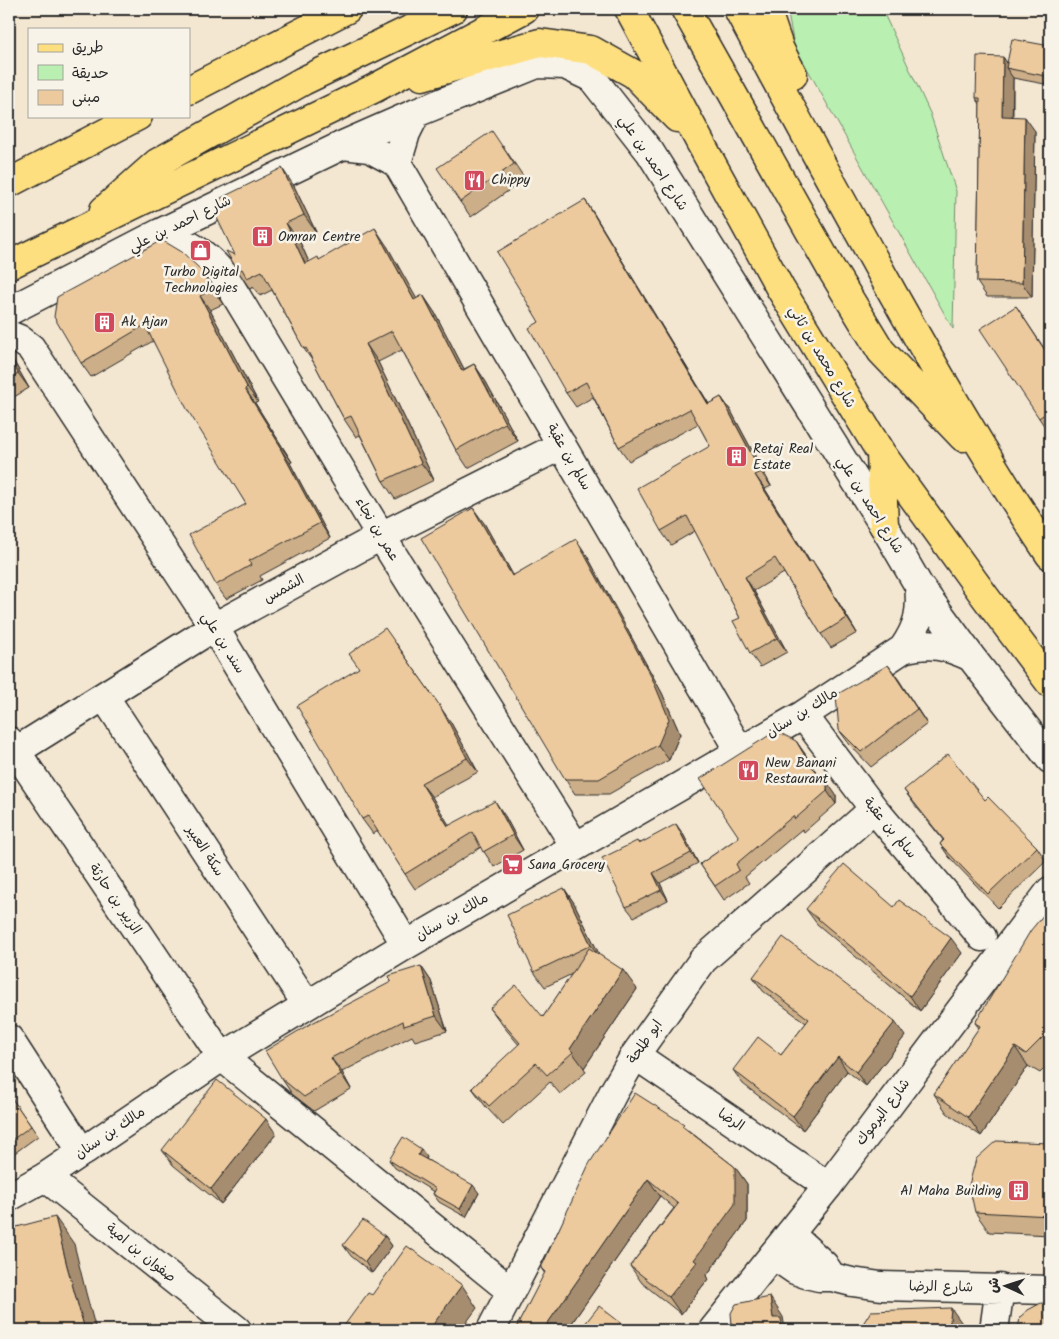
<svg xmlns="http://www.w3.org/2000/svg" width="1059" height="1339" viewBox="0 0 1059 1339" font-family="Kalam,'Playpen Sans Arabic',sans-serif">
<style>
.green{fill:#b9efb0;stroke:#728d6e}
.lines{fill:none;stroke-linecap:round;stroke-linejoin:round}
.street-casing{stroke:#2b2b2b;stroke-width:31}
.secondary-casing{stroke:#2b2b2b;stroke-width:31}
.primary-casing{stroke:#2b2b2b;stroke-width:31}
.street{stroke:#f7f3e8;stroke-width:28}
.secondary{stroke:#f7f3e8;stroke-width:28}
.primary{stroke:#fedf80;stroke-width:28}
.wall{fill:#ccae88;stroke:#2b2b2b}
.shaded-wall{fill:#a68d6f;stroke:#2b2b2b}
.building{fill:#edca9e;stroke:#2b2b2b}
.labels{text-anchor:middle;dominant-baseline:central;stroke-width:5;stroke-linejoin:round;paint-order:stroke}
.street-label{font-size:14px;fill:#2b2b2b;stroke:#f7f3e8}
.poi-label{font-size:14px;fill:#2b2b2b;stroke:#f7f3e8;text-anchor:start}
</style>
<rect width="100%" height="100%" fill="#f4e7d2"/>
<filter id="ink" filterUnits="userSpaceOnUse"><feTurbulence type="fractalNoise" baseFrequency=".02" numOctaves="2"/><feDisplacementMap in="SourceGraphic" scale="10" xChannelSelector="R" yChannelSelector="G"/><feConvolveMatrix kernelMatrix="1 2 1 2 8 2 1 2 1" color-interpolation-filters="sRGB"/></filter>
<g filter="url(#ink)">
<path class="green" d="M787,9H884L885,16L930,113L956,191L953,329L794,45Z"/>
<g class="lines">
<defs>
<path id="street" d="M343,145L369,148L397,163L740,751
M397,163L406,133L416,113
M160,233C186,241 205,253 223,274L381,536L575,846
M9,311L160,233L343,145L416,113L537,64L565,65L592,78L650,152L884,526L919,586L971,657L1050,759
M9,335L19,339L31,348L214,627L406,945
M903,649C918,627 922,612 919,586
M104,696L307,1005
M803,715L874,809L982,937
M9,741L222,1057L511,1291
M16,751L214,627L381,536L562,445
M9,1039L82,1152
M635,1055L828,1186
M45,1177L237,1330
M9,1197L45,1177L222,1057L406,945L803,715L903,649C930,642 946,645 971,657
M790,1234L824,1265L832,1277
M773,1255L795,1270L806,1274L819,1277H832L852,1282L881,1286L1050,1290
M491,1330L613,1093L635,1055L703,960L874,809
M994,1330L1000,1288"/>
<path id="secondary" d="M713,1330L828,1186L1050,891"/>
<path id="primary" d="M629,9L700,142L780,288L881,453L986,598L1050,683
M685,9L830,267L881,351L963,437
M738,9C788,104 840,198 892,292C942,381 993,470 1050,555
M766,9L780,50L793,75
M422,76L540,43L591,50L634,74L677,118
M189,90L347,9
M9,183L138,116
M104,210L157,163L303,81L453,9
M9,265L373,89L524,9
M881,453L884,526"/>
</defs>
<use href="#street" class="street-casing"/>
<use href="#secondary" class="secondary-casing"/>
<use href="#primary" class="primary-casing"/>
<use href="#street" class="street"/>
<use href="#secondary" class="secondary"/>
<use href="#primary" class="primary"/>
</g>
<path class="wall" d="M1050,46V85L1013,78V116L1035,131L1032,297H987L977,282L980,104L976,98L1003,57L1007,63Z
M503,146L525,179L471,217L460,202Z
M294,186L316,232L299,240L309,262L320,260L387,246L416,299L423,295L435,313L464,369L474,364L486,382L518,441L468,468L456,450L402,350L378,362L434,480L395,499L383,481L360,435L356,437L344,419L314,363L304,349L272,290L260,296L253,287L250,289L238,271L235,255Z
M585,200L594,214L709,404L721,397L731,411L771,486L765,489L810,562L822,575L857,633L831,648L821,634L784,573L754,591L787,652L760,667L750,653L740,618L695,531L671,545L661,531L710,446L698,424L629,461L619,447L593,397L576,407L566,393L539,322Z
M210,283L223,304L210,310L258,402L255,403L292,462L290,463L330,538L260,576L262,580L226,599L216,585L246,504L153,341L91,377L81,363Z
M1016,306L1050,357V432L1049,433L1039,418Z
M9,353L29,388L9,400Z
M484,523L513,575L586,554L662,693L680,734L669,760L609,794H575L565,779Z
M888,665L927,724L871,767L850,745L839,730Z
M450,721L478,772L432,797L449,826L505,816L523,850L494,867L481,847L415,889L405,874L378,831L373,834L362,819Z
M796,741L805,754L814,770L836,795V804L804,832L802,829L745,877L749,883L724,900L700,864L739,837Z
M904,790L985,800L1037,847L1046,861L998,908L949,857L940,844L943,840L914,804Z
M683,834L698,863L660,883L668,900L634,917L626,907L637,841L639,843Z
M564,888L574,903L599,954L637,989L584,1068L586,1072L560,1094L550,1082L503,1125L486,1107L472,1088L519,1045L504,1027L490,1008L543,1017L572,974L545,987L534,972Z
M894,907L962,953L920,1011L817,924L806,909Z
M1050,907V1063L1040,1073L1028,1066L981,1136L947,1113L934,1094L979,1028L975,1023Z
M421,966L431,981L447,1031L415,1041L412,1036L342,1072L351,1089L314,1111L292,1094L282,1079Z
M753,977L905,1036L866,1086L847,1071L803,1130L743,1084L733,1070L781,1055L806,1023L763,991Z
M9,1094L38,1136L12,1155L9,1151Z
M688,1130L735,1167L747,1184V1221L706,1276L708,1279L681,1314L642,1283L630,1266L674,1208L660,1196L567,1330H515L545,1274L541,1268Z
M276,1134L221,1204L173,1165L162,1150Z
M1050,1143V1235L989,1232L975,1212Z
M427,1157L426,1159L479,1193L466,1217L439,1202L433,1194L434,1192L395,1168L389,1160Z
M385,1236L392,1246L372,1273L351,1256L343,1245Z"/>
<path class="shaded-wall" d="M1003,57L1011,69L1006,68L1013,78L1012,131L1002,116Z
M1025,117L1035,131L1032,297L1022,283Z
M282,168L294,186L316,232L304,215Z
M585,200L594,214L718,419L708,404Z
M286,223L299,240L318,282L305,264Z
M375,228L387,246L427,317L414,300Z
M200,269L210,283L223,304L212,289Z
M423,295L435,313L474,388L462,371Z
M200,296L210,310L258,402L247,387Z
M366,344L378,362L434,480L421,463Z
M9,353L29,388L18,373L9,356Z
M474,364L486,382L518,441L505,423Z
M245,389L255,403L292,462L281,447Z
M721,397L731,411L771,486L761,472Z
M280,448L290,463L330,538L320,523Z
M755,475L765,489L819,576L809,562Z
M473,508L484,523L522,591L512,576Z
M576,539L586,554L662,693L680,734L669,760L658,745Z
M812,560L822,575L857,633L847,618Z
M745,577L754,591L787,652L777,638Z
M396,643L450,721L478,772L467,758Z
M888,665L899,680L927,724L917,709Z
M796,741L805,754L820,779L811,766Z
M827,782L836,795V804L827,791Z
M421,783L432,797L459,841L448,826Z
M495,801L505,816L523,850L513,835Z
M676,824L683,834L698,863L691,853Z
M653,873L660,883L668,900L661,890Z
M564,888L574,903L602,960L591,945Z
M951,938L962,953L920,1011L910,996Z
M421,966L431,981L447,1031L436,1016Z
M623,970L637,989L584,1068L570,1049Z
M895,1022L905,1036L866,1086L856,1072Z
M1015,1047L1028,1066L981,1136L968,1117Z
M838,1057L847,1071L803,1130L793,1116Z
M331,1058L342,1072L351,1089L341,1074Z
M266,1119L276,1134L221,1204L211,1189Z
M421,1149L427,1157L423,1163L418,1155Z
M735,1167L747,1184V1221L706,1276L708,1279L681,1314L669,1297L694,1260Z
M648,1179L660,1196L567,1330H543Z
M473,1185L479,1193L466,1217L460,1209Z
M55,1217L74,1244L86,1293L96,1330H85L67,1266Z
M385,1236L392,1246L372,1273L365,1262Z
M462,1285L477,1308L461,1330H429Z
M770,1297L783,1317L784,1323L790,1330H782L773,1318Z
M951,1308L964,1326L963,1330H949Z"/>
<path class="building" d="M1012,39L1050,46V77L1006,68Z
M977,56L1003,57L1002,116L1025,117L1022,283L977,282L980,98H976Z
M492,131L514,164L460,202L437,168Z
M282,168L304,215L286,223L305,264L318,257L319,260L375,228L414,300L423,295L462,371L474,364L505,423L456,450L392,331L366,344L421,463L383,481L351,416L344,419L306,348L304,349L262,271L247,278L242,269L238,271L226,251L235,255L216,216L221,198Z
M585,200L708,404L721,397L761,472L755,475L809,562L812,560L847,618L821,634L775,558L745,577L777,638L750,653L733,621L740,618L687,516L661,531L637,488L710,446L690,409L619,447L586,382L566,393L529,328L539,322L497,252Z
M162,240L182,252L200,269L212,289L200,296L247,387L245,389L281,447L280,448L320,523L249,561L251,565L216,585L189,535L246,504L187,409L145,325L81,363L54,317L57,297Z
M1016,306L1050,358V410L1039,418L980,329Z
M9,356L18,373L9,379Z
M473,508L512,576L576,539L652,678L669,719L658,745L599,779H565L421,538Z
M385,628L440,706L467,758L421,783L448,826L495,801L513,835L483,852L473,832L405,874L368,816L362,819L329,760L297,706L359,668L349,654Z
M888,665L917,709L861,752L839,730L836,695Z
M776,731L796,741L811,766L827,782V791L795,819L793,816L736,864L739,870L715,886L700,864L739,837L700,779Z
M948,754L985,800L988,797L1037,847L988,894L940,844L944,840L904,790Z
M676,824L691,853L653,873L661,890L626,907L602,858L637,841L639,844Z
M844,864L894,907L899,900L951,938L910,996L806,909Z
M564,888L591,945L534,972L507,915Z
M1050,907V1030L1026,1054L1015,1047L968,1117L934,1094L980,1026L975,1023L1031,930Z
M783,937L895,1022L856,1072L838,1057L793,1116L733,1070L758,1037L781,1055L809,1019L753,977Z
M589,948L623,970L570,1049L573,1052L547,1075L536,1063L489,1106L472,1088L520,1043L490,1008L516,985L543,1017Z
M421,966L436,1016L404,1026L403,1021L331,1058L341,1074L304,1097L282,1079L265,1051L310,1024L391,982L389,976Z
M217,1080L266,1119L211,1189L162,1150Z
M635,1093L684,1124L682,1126L735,1167V1204L694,1260L697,1262L669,1297L630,1266L678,1204L648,1179L543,1330H515L545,1272L541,1268L589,1164Z
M9,1094L31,1126L9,1142Z
M403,1137L421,1149L418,1155L473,1185L460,1209L433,1194L436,1189L389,1160Z
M996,1141L1050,1143V1216L975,1212L969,1185L976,1159Z
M55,1217L67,1266L85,1330H9V1229Z
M363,1220L385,1236L365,1262L343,1245Z
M407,1246L462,1285L429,1330H341L368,1293L372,1295Z
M770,1297L773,1318H781L782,1330H731L732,1325L731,1313L736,1304Z
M1041,1303L1050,1304V1330H1018L1020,1317L1028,1310Z
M599,1306L630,1330H580Z
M951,1308L949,1330H859L871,1311Z"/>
</g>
<defs>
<symbol id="restaurant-square" viewBox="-11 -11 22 22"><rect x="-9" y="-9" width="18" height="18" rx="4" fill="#d1495b" stroke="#f7f3e8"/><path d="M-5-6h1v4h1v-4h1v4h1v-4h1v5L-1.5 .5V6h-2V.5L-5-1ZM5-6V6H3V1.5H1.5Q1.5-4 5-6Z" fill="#fff"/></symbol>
<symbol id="building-square" viewBox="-11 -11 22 22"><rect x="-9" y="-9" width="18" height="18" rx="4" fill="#d1495b" stroke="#f7f3e8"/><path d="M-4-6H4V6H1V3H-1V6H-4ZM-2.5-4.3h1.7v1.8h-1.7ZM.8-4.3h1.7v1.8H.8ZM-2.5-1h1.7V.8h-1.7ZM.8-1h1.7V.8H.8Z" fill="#fff"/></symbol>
<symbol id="shop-square" viewBox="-11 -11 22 22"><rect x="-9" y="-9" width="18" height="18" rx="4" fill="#d1495b" stroke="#f7f3e8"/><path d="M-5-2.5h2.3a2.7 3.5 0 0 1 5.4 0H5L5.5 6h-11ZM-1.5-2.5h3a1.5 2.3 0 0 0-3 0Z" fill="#fff"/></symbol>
<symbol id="supermarket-square" viewBox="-11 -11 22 22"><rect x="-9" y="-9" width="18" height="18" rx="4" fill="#d1495b" stroke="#f7f3e8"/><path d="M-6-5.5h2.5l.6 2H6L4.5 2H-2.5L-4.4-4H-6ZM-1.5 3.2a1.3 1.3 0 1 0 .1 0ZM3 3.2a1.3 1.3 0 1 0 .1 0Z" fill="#fff"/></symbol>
</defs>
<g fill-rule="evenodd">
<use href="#restaurant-square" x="462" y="168" width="25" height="25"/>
<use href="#building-square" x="250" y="224" width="25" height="25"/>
<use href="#shop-square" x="188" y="238" width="25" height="25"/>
<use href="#building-square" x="92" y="310" width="25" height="25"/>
<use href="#building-square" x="724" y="444" width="25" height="25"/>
<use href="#restaurant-square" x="736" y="758" width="25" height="25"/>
<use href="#supermarket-square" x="500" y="852" width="25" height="25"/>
<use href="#building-square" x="1006" y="1178" width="25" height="25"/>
</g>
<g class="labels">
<g class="street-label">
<text transform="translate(653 163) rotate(56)">شارع احمد بن علي</text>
<text transform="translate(180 224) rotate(-26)">شارع احمد بن علي</text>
<text transform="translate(822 357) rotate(59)">شارع محمد بن ثاني</text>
<text transform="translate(569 457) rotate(60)">سالم بن عقبة</text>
<text transform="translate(870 505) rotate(58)">شارع احمد بن علي</text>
<text transform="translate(377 529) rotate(59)">عمر بن نجاء</text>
<text transform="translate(284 589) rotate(-29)">الشمس</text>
<text transform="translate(223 643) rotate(58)">سند بن علي</text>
<text transform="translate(802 713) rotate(-32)">مالك بن سنان</text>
<text transform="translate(890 828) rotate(50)">سالم بن عقبة</text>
<text transform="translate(205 851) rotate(57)">سكة العبير</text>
<text transform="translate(115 899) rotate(56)">الزبير بن حارثة</text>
<text transform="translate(452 917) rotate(-30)">مالك بن سنان</text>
<text transform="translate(645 1042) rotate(-55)">ابو طلحة</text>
<text transform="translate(883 1112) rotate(-53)">شارع اليرموك</text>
<text transform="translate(731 1120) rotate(34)">الرضا</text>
<text transform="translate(110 1133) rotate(-34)">مالك بن سنان</text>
<text transform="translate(141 1253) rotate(39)">صفوان بن امية</text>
<text transform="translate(941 1287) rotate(1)">شارع الرضا</text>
</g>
<g class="poi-label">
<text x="491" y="180">Chippy</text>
<text x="278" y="237">Omran Centre</text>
<text x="201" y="272" text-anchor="middle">Turbo Digital<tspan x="201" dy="16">Technologies</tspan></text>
<text x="121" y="322">Ak Ajan</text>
<text x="753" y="449">Retaj Real<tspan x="753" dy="16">Estate</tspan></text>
<text x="765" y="763">New Banani<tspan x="765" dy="16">Restaurant</tspan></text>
<text x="528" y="865">Sana Grocery</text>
<text x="1002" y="1191" text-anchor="end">Al Maha Building</text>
</g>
</g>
<rect width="1059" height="1339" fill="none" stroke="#f7f3e8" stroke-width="30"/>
<rect x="15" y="15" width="1029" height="1309" fill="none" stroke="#2b2b2b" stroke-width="2" filter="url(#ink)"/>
<rect x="28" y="28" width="162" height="90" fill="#f7f3e8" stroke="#a5a39c"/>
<rect x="38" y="44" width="25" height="8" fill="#fedf80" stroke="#a5a39c"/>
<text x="72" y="52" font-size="15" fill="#2b2b2b">طريق</text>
<rect x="38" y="65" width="25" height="15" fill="#b9efb0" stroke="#a5a39c"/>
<text x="72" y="78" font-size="15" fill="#2b2b2b">حديقة</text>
<rect x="38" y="90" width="25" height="15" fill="#edca9e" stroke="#a5a39c"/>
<text x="72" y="102" font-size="15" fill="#2b2b2b">مبنى</text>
<g transform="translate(1006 1286) rotate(273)" stroke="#f7f3e8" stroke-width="4" paint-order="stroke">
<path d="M0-4L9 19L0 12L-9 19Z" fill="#2b2b2b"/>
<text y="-8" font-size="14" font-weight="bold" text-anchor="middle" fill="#2b2b2b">ش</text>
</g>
</svg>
